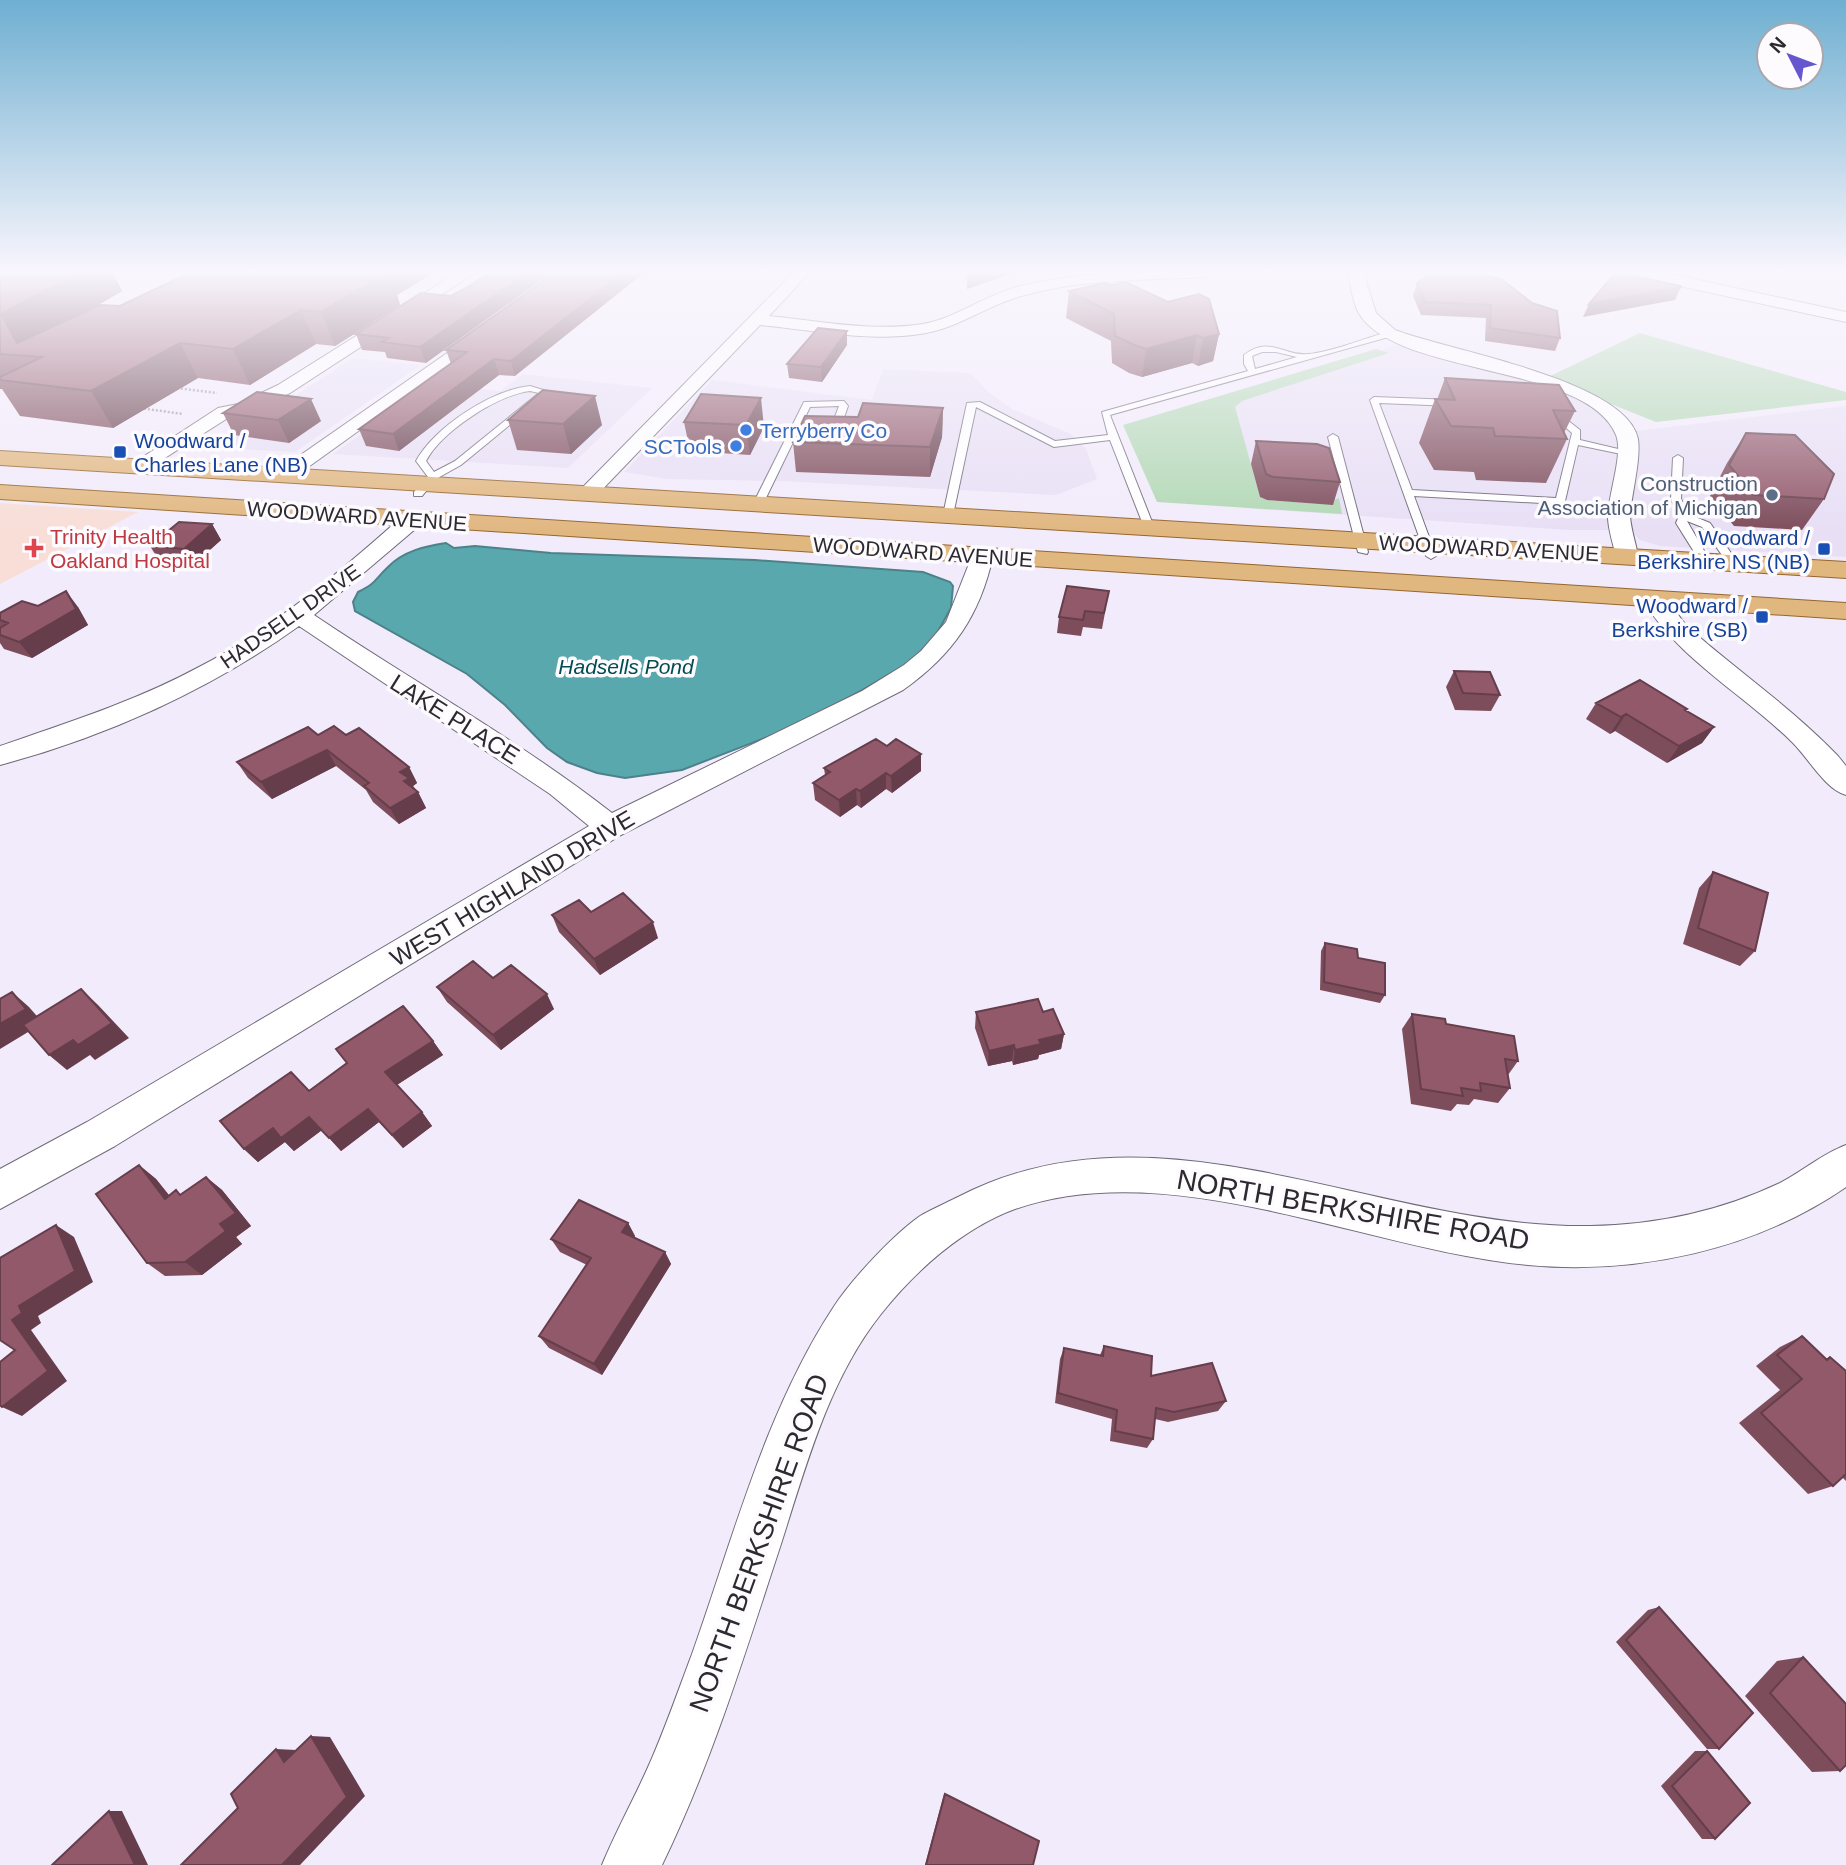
<svg xmlns="http://www.w3.org/2000/svg" width="1846" height="1865" viewBox="0 0 1846 1865" font-family="Helvetica,sans-serif">
<style>
.built{fill:#e8dff5}
.medical{fill:#f8ded7}
.green{fill:#b1d8b4}
.water{fill:#59a8ae;stroke:#4c8288;stroke-width:2}
.lines{fill:none;stroke-linecap:round;stroke-linejoin:round}
.lane-casing{stroke:#706a78;stroke-width:2}
.street-casing{stroke:#706a78;stroke-width:2}
.primary-casing{stroke:#95662d;stroke-width:2}
.path{stroke:#a09ba6;stroke-width:2.5;stroke-dasharray:2 2;stroke-linecap:butt}
.lane{fill:#fff;fill-rule:evenodd}
.street{fill:#fff;fill-rule:evenodd}
.primary{fill:#e1b780;fill-rule:evenodd}
.wall{fill:#7e4d5c}
.shaded-wall{fill:#663e4b}
.building{fill:#92596b;stroke:#663e4b;stroke-width:2}
.shop-dot{fill:#3f7fe0;stroke:#fdfbfe;stroke-width:2.5}
.transit-dot{fill:#1a4fb4;stroke:#fdfbfe;stroke-width:2.5}
.service-dot{fill:#5c6f8a;stroke:#fdfbfe;stroke-width:2.5}
.health-dot{fill:#e0444e;stroke:#fdfbfe;stroke-width:2.5}
.labels{text-anchor:middle;dominant-baseline:central;stroke-width:7;stroke-linejoin:round;paint-order:stroke}
.far-shop-label{font-size:21px;fill:#366cbe;stroke:#fdfbfe;text-anchor:start}
.far-transit-label{font-size:21px;fill:#164399;stroke:#fdfbfe;text-anchor:end}
.far-service-label{font-size:21px;fill:#4e5e75;stroke:#fdfbfe;text-anchor:end}
.far-street-label{font-size:21px;fill:#2c2a30;stroke:#fdfbfe}
.far-health-label{font-size:21px;fill:#be3a42;stroke:#fdfbfe;text-anchor:start}
.far-water-label{font-size:21px;font-style:italic;fill:#004d51;stroke:#fdfbfe}
.street-label{font-size:24px;fill:#2c2a30;stroke:#fdfbfe}
.near-street-label{font-size:28px;fill:#2c2a30;stroke:#fdfbfe}
</style>
<rect width="100%" height="100%" fill="#f2ebfb"/>
<path class="built" d="M1400,344L1540,383L1602,409L1620,437L1608,530H1570L1244,508L1229,398Z
M353,358L421,365L295,452L215,448Z
M883,369L971,373L988,392L1012,409L1071,434L1086,449L1097,479L1056,495L782,481L668,479L624,472L712,380L872,400Z
M523,374L652,388L568,468L333,454L432,383L500,391Z
M1846,406V557L1660,546L1640,540L1630,530L1629,498L1636,431Z"/>
<path class="medical" d="M0,503L138,512L0,584Z"/>
<path class="green" d="M1640,333L1846,392V400L1656,422L1546,378Z
M1376,349L1389,353L1242,401L1235,407L1260,497L1267,500L1322,504L1339,498L1342,514L1157,502L1123,425Z"/>
<path class="water" d="M446,543L454,548L475,546L551,553L755,560L923,572L950,582L953,586L951,608L932,642L908,663L859,692L793,727L682,770L625,778L597,773L567,762L547,748L505,705L467,674L355,611L353,602L358,592C378,582 373,581 388,567C403,551 426,546 446,543Z"/>
<g class="lines">
<defs>
<path id="lane" d="M1389,332L1392,336L1110,415L1154,527L1153,529L1144,527L1110,440L1054,447L976,407L953,515L948,518L943,515L967,403L980,402L1055,441L1108,435L1102,412L1248,371L1244,364V355C1270,335 1285,357 1308,354C1333,352 1364,338 1389,332ZM1262,352H1276L1297,357L1255,369L1252,356Z
M530,386L550,392L461,465L436,479L422,496H414V492L428,477L416,461C435,427 491,390 530,386ZM530,391L539,393L455,461L434,472L426,461C441,432 497,395 530,391Z
M1374,397L1454,400L1458,403L1454,406L1379,403L1412,490L1556,498L1572,433L1550,414L1549,412L1553,409L1580,430V440L1631,452L1626,455L1578,445L1565,501L1560,504L1414,496L1436,556L1431,559L1426,556L1370,400Z
M844,401L848,406L838,435L833,438L828,435L839,406L810,407L764,502L755,504L754,502L804,402Z
M1333,434L1338,437L1368,552L1367,554L1358,552L1328,437Z
M1678,455L1683,458L1681,499L1688,514L1710,523L1738,563L1737,565H1729L1702,527L1687,521L1710,561L1701,563L1676,523L1679,516L1671,499L1673,458Z"/>
<path id="street" d="M458,272H476L290,393L251,412L231,416L146,470L139,472L129,466L218,408L238,404L278,385Z
M794,272H810L769,316C819,321 873,332 923,324C956,318 984,296 1017,287C1081,270 1147,272 1212,272L1205,277C1145,280 1083,279 1025,295C988,304 958,329 920,334C868,342 813,330 760,325L596,496H582L578,492L582,488Z
M1348,272H1363L1376,313L1395,330C1446,350 1627,380 1638,439C1641,458 1632,493 1630,514C1630,527 1636,543 1638,556L1635,561H1619L1616,556C1613,544 1609,532 1608,519C1607,497 1624,455 1616,435C1588,365 1406,376 1362,318C1353,307 1351,286 1348,272Z
M1631,272H1661L1846,312V322L1638,277Z
M486,326L494,331L492,335L293,478H279L276,474L279,470Z
M412,513L420,515L423,520L420,525L314,615C412,681 520,741 612,813L862,691L904,665L921,651L946,622L974,551H990L993,556C980,615 953,655 903,690L621,835L115,1146L0,1209V1169L87,1122L589,826L550,794L299,626C210,690 105,737 0,765V746C67,723 136,701 199,667C275,627 340,572 404,515Z
M1654,591C1670,595 1677,618 1690,629C1739,672 1792,708 1838,756L1846,766V795C1825,789 1809,759 1793,743C1745,695 1675,657 1642,598L1645,593Z
M1846,1145V1187C1755,1250 1637,1275 1528,1265C1367,1250 1173,1154 1015,1209C963,1228 915,1271 881,1314C829,1379 806,1466 781,1544C745,1653 712,1762 662,1865H602C616,1831 634,1799 649,1765C665,1729 678,1691 692,1654C733,1539 765,1412 833,1308C851,1280 893,1235 920,1216C932,1209 946,1203 958,1197C1160,1092 1380,1230 1591,1226C1656,1225 1721,1211 1780,1183C1803,1171 1822,1154 1846,1145Z"/>
<path id="primary" d="M0,451L1846,562V578L0,465Z
M0,485L1846,603V619L0,499Z"/>
</defs>
<use href="#lane" class="lane-casing"/>
<use href="#street" class="street-casing"/>
<use href="#primary" class="primary-casing"/>
<path class="path" d="M177,388L217,393
M140,408L183,414"/>
<use href="#lane" class="lane"/>
<use href="#street" class="street"/>
<use href="#primary" class="primary"/>
</g>
<path class="wall" d="M0,272H112L122,291L95,307L120,306L185,275L184,272H435L397,295L400,305L335,346L316,344L250,385L198,378L113,428L20,416L2,389H0Z
M555,272L515,376L499,375L399,451L366,446L359,429L451,364L446,350Z
M1484,272L1482,274L1560,338L1555,351L1485,341L1486,318L1421,315L1413,296L1417,283Z
M468,287L426,363L387,358L385,352L362,350L356,334L451,296Z
M1069,291L1219,334L1213,361L1198,366L1192,363L1142,377L1129,373L1112,363L1111,341L1066,318Z
M847,331V345L822,382L789,378L787,364Z
M1445,378L1575,411L1564,433L1567,439L1546,483L1476,480L1474,472L1434,470L1419,443L1435,399L1437,400Z
M701,394L764,427L750,455L690,451L684,422Z
M943,408L942,437L930,477L796,472L793,442L858,417Z
M223,413L321,421L289,443L234,435Z
M508,420L602,425L571,454L517,450Z
M1746,433L1824,499L1802,530L1734,526L1710,496L1727,463Z
M1256,441L1340,482L1333,505L1267,500L1260,497L1251,464Z
M212,524L221,540L193,565L160,562L150,546Z
M1067,586L1106,607L1102,629L1083,627L1081,636L1057,633L1059,617Z
M38,606L78,607L88,625L32,658L4,649L0,643V613Z
M1454,671L1500,695L1491,711L1455,710L1446,687Z
M1596,703L1687,709L1686,711L1714,727L1702,743L1667,763L1615,731L1610,734L1586,719Z
M318,735L409,767L417,783L413,786L418,792L426,808L399,824L373,802L366,790L336,766L272,799L248,778L237,762Z
M887,746L921,754V771L892,793L886,789L861,808L857,805L840,817L815,800L813,783L825,775L824,768Z
M1713,872L1755,951L1740,966L1683,944L1699,888Z
M591,912L658,938L600,975L559,932L552,915Z
M1325,943L1358,958L1385,995L1380,1003L1320,990L1321,951Z
M493,978L554,1009L501,1050L447,1002L437,987Z
M976,1012H1043L1064,1034L1061,1049L1039,1055L1038,1059L1013,1065L1012,1061L988,1066L975,1028Z
M1412,1014L1446,1024L1518,1061L1508,1075L1510,1088L1498,1103L1474,1099L1469,1105L1457,1104L1451,1111L1411,1104L1402,1029Z
M433,1041L443,1055L397,1085L422,1112L432,1126L403,1148L379,1122L341,1151L322,1130L294,1151L285,1142L258,1162L244,1149L309,1091Z
M139,1165L156,1179L169,1195L176,1190L181,1195L206,1177L222,1190L251,1226L236,1237L242,1244L202,1275L165,1276L147,1263Z
M628,1223L635,1236L634,1238L665,1252L671,1264L602,1375L549,1348L539,1336L587,1265L560,1252L551,1239Z
M1802,1336L1825,1359L1830,1357L1846,1371V1481L1842,1477L1833,1486L1808,1494L1739,1423L1780,1390L1756,1366L1780,1347Z
M1104,1346L1151,1376L1226,1401L1218,1411L1168,1422L1155,1419L1153,1439L1147,1448L1110,1441L1112,1419L1055,1403L1060,1359L1064,1348L1100,1355Z
M1659,1607L1719,1749H1707L1616,1642L1648,1610Z
M1803,1657L1840,1771L1812,1772L1745,1696L1777,1661Z
M1695,1751H1707L1715,1839H1702L1661,1786Z
M944,1794L1039,1841L1033,1865H925Z"/>
<path class="shaded-wall" d="M79,272H112L122,291L22,348L17,343L1,314Z
M373,272H435L397,295L400,305L335,346L321,312Z
M529,272H553L426,363L420,347Z
M624,272H645L515,376L511,361Z
M979,272H1017L967,289V276Z
M1681,287L1675,300L1583,317L1589,304Z
M301,310L316,344L250,385L233,349Z
M847,331V345L822,382L821,367Z
M1219,334L1213,361L1198,366L1203,338Z
M1197,335L1192,363L1142,377L1146,349Z
M180,343L198,378L113,428L91,391Z
M494,359L499,375L399,451L393,434Z
M595,396L602,425L571,454L563,424Z
M761,398L764,427L750,455L746,425Z
M311,399L321,421L289,443L278,420Z
M943,408L942,437L930,477V447Z
M212,524L221,540L193,565L184,549Z
M66,591L78,607L88,625L32,658L19,642Z
M1626,714L1615,731L1610,734L1621,717Z
M1714,727L1702,743L1667,763L1679,746Z
M327,750L336,766L272,799L261,782Z
M921,754V771L892,793L891,776Z
M409,767L417,783L413,786L416,793L418,792L426,808L399,824L390,808L400,772Z
M886,773V789L861,808L860,791Z
M856,789L857,805L840,817L839,800Z
M653,922L658,938L600,975L594,959Z
M81,989L98,1005L129,1038L95,1060L90,1055L67,1070L49,1055Z
M12,992L29,1007L43,1023L0,1049V1024Z
M547,994L554,1009L501,1050L493,1035Z
M1064,1034L1061,1049L1039,1055L1038,1059L1013,1065L1015,1050L1039,1040Z
M433,1041L443,1055L395,1086L385,1072Z
M1014,1045L1012,1061L988,1066L989,1051Z
M368,1109L379,1122L341,1151L329,1138Z
M422,1112L432,1126L403,1148L392,1135Z
M309,1117L322,1130L294,1151L285,1142L258,1162L244,1149L273,1128Z
M139,1165L156,1179L182,1212L165,1199Z
M206,1177L222,1190L251,1226L236,1237L242,1244L202,1275L185,1262L220,1224Z
M628,1223L635,1236L629,1245L622,1232Z
M56,1225L74,1237L93,1282L38,1316L41,1323L31,1330L67,1381L22,1416L2,1407L48,1371L12,1320Z
M665,1252L671,1264L602,1375L594,1364Z
M311,1736L330,1737L365,1796L300,1865H282Z
M276,1749L296,1750L284,1762Z
M109,1811H122L148,1865H135Z"/>
<path class="building" d="M0,272H79L1,314L17,343L100,305L120,306L191,272H388L321,312L301,310L233,349L180,343L91,391L0,380V377L42,357L0,354Z
M490,272H529L420,347L382,342L389,338L356,334L421,293L451,296L468,287Z
M556,272H624L511,361L494,359L393,434L359,429L467,352L446,350Z
M970,272H979L967,276Z
M1434,272H1473L1501,279L1532,303L1557,311L1560,338L1490,328L1491,305L1425,302L1417,283Z
M1616,272L1681,286V287L1589,304Z
M1125,282L1168,302L1199,294L1209,299L1219,334L1203,338L1197,335L1146,349L1134,345L1115,336L1114,314L1069,291L1104,283L1111,285Z
M818,328L847,331L821,367L787,364Z
M1445,378L1559,385L1575,411L1553,410L1567,439L1495,436L1493,428L1451,426L1435,399L1455,400Z
M543,390L595,396L563,424L508,420Z
M257,392L311,399L278,420L223,413Z
M701,394L761,398L746,425L684,422Z
M863,403L943,408L930,447L793,442L805,416L858,417Z
M1746,433L1795,435L1834,474L1824,499L1754,495L1729,465Z
M1256,441L1317,444L1329,448L1340,482L1273,477L1266,474Z
M179,522L212,524L184,549L150,546Z
M1067,586L1109,591L1104,613L1085,611L1083,620L1059,617Z
M66,591L76,609L19,642L0,635V628L8,623L0,620V613L22,601L38,606Z
M1454,671L1490,672L1500,695L1463,693Z
M1640,680L1687,709L1685,710L1714,727L1679,746L1626,714L1621,717L1596,703Z
M334,726L346,735L359,728L409,767L400,772L409,778L404,781L418,792L390,808L364,786L369,783L327,750L261,782L237,762L308,727L318,735Z
M876,739L887,746L896,739L921,754L891,776L886,773L860,791L856,789L839,800L813,783L830,772L824,768Z
M1713,872L1768,893L1755,951L1698,928Z
M623,893L653,922L594,959L552,915L579,900L591,912Z
M1325,943L1357,949L1358,958L1385,963V995L1324,982Z
M473,961L493,978L511,965L547,994L493,1035L437,987Z
M81,989L112,1023L78,1045L73,1040L49,1055L23,1025Z
M12,992L26,1009L0,1024V999Z
M1038,999L1043,1012L1053,1009L1064,1034L1039,1040L1041,1044L1015,1050L1014,1045L989,1051L976,1012Z
M403,1006L433,1041L385,1072L422,1112L392,1135L368,1109L329,1138L309,1117L281,1138L273,1128L244,1149L220,1121L291,1072L309,1091L347,1063L336,1049Z
M1412,1014L1445,1019L1446,1024L1514,1036L1518,1061L1505,1059L1510,1088L1480,1083L1481,1091L1461,1088L1463,1096L1421,1089Z
M139,1165L165,1199L176,1190L180,1195L206,1177L236,1213L220,1224L226,1231L185,1262L147,1263L96,1194Z
M579,1200L628,1223L622,1232L665,1252L594,1364L539,1336L591,1258L551,1239Z
M56,1225L75,1271L19,1306L22,1313L12,1320L48,1371L2,1407L0,1405V1362L15,1350L0,1340V1258Z
M1802,1336L1827,1360L1830,1357L1846,1371V1474L1833,1486L1761,1413L1802,1379L1777,1355Z
M1104,1346L1152,1356L1151,1376L1212,1363L1226,1401L1174,1412L1156,1408L1153,1439L1115,1431L1117,1410L1058,1393L1064,1348L1103,1356Z
M1659,1607L1753,1713L1719,1749L1626,1640Z
M1803,1657L1846,1704V1765L1840,1771L1770,1693Z
M311,1736L347,1797L282,1865H181L238,1808L231,1794L276,1749L284,1762Z
M1707,1751L1750,1803L1715,1839L1672,1786Z
M945,1794L1039,1841L1033,1865H926Z
M109,1811L135,1865H52Z"/>
<linearGradient id="sky" x2="0" y2="1"><stop stop-color="#6fafd1"/><stop offset="0.51" stop-color="#f9f6fd"/><stop offset="1" stop-color="#f9f6fd" stop-opacity="0"/></linearGradient>
<rect width="1846" height="533" fill="url(#sky)"/>
<g class="shop-dot">
<circle cx="746" cy="430" r="7"/>
<circle cx="736" cy="446" r="7"/>
</g>
<g class="transit-dot">
<rect x="113" y="445" width="14" height="14" rx="3.5"/>
<rect x="1817" y="542" width="14" height="14" rx="3.5"/>
<rect x="1755" y="610" width="14" height="14" rx="3.5"/>
</g>
<circle class="service-dot" cx="1772" cy="495" r="7"/>
<path class="health-dot" d="M30.5 537.5h7v7h7v7h-7v7h-7v-7h-7v-7h7z"/>
<g class="labels">
<g class="far-shop-label">
<text x="760" y="430">Terryberry Co</text>
<text x="722" y="446" text-anchor="end">SCTools</text>
</g>
<g class="far-transit-label">
<text x="134" y="440" text-anchor="start">Woodward /<tspan x="134" dy="24">Charles Lane (NB)</tspan></text>
<text x="1810" y="537">Woodward /<tspan x="1810" dy="24">Berkshire NS (NB)</tspan></text>
<text x="1748" y="605">Woodward /<tspan x="1748" dy="24">Berkshire (SB)</tspan></text>
</g>
<g class="far-service-label">
<text x="1758" y="483">Construction<tspan x="1758" dy="24">Association of Michigan</tspan></text>
</g>
<g class="far-street-label">
<text transform="translate(357 516) rotate(4)">WOODWARD AVENUE</text>
<text transform="translate(1489 548) rotate(3)">WOODWARD AVENUE</text>
<text transform="translate(923 552) rotate(4)">WOODWARD AVENUE</text>
<text transform="translate(290 616) rotate(-35)">HADSELL DRIVE</text>
</g>
<g class="far-health-label">
<text x="50" y="536">Trinity Health<tspan x="50" dy="24">Oakland Hospital</tspan></text>
</g>
<g class="far-water-label">
<text x="626" y="666">Hadsells Pond</text>
</g>
<g class="street-label">
<text transform="translate(455 719) rotate(32)">LAKE PLACE</text>
<text transform="translate(512 888) rotate(-31)">WEST HIGHLAND DRIVE</text>
</g>
<g class="near-street-label">
<text transform="translate(1353 1210) rotate(10)">NORTH BERKSHIRE ROAD</text>
<text transform="translate(759 1543) rotate(-70)">NORTH BERKSHIRE ROAD</text>
</g>
</g>
<g transform="translate(1790 56) rotate(312)"><circle r="33" fill="#fdfbfe" stroke="#a9a7ac" stroke-width="2"/>
<path d="M0-5L12 26L0 18L-12 26Z" fill="#6656d0"/>
<text y="-10" font-size="19" font-weight="bold" text-anchor="middle" fill="#2c2a30">N</text>
</g>
</svg>
